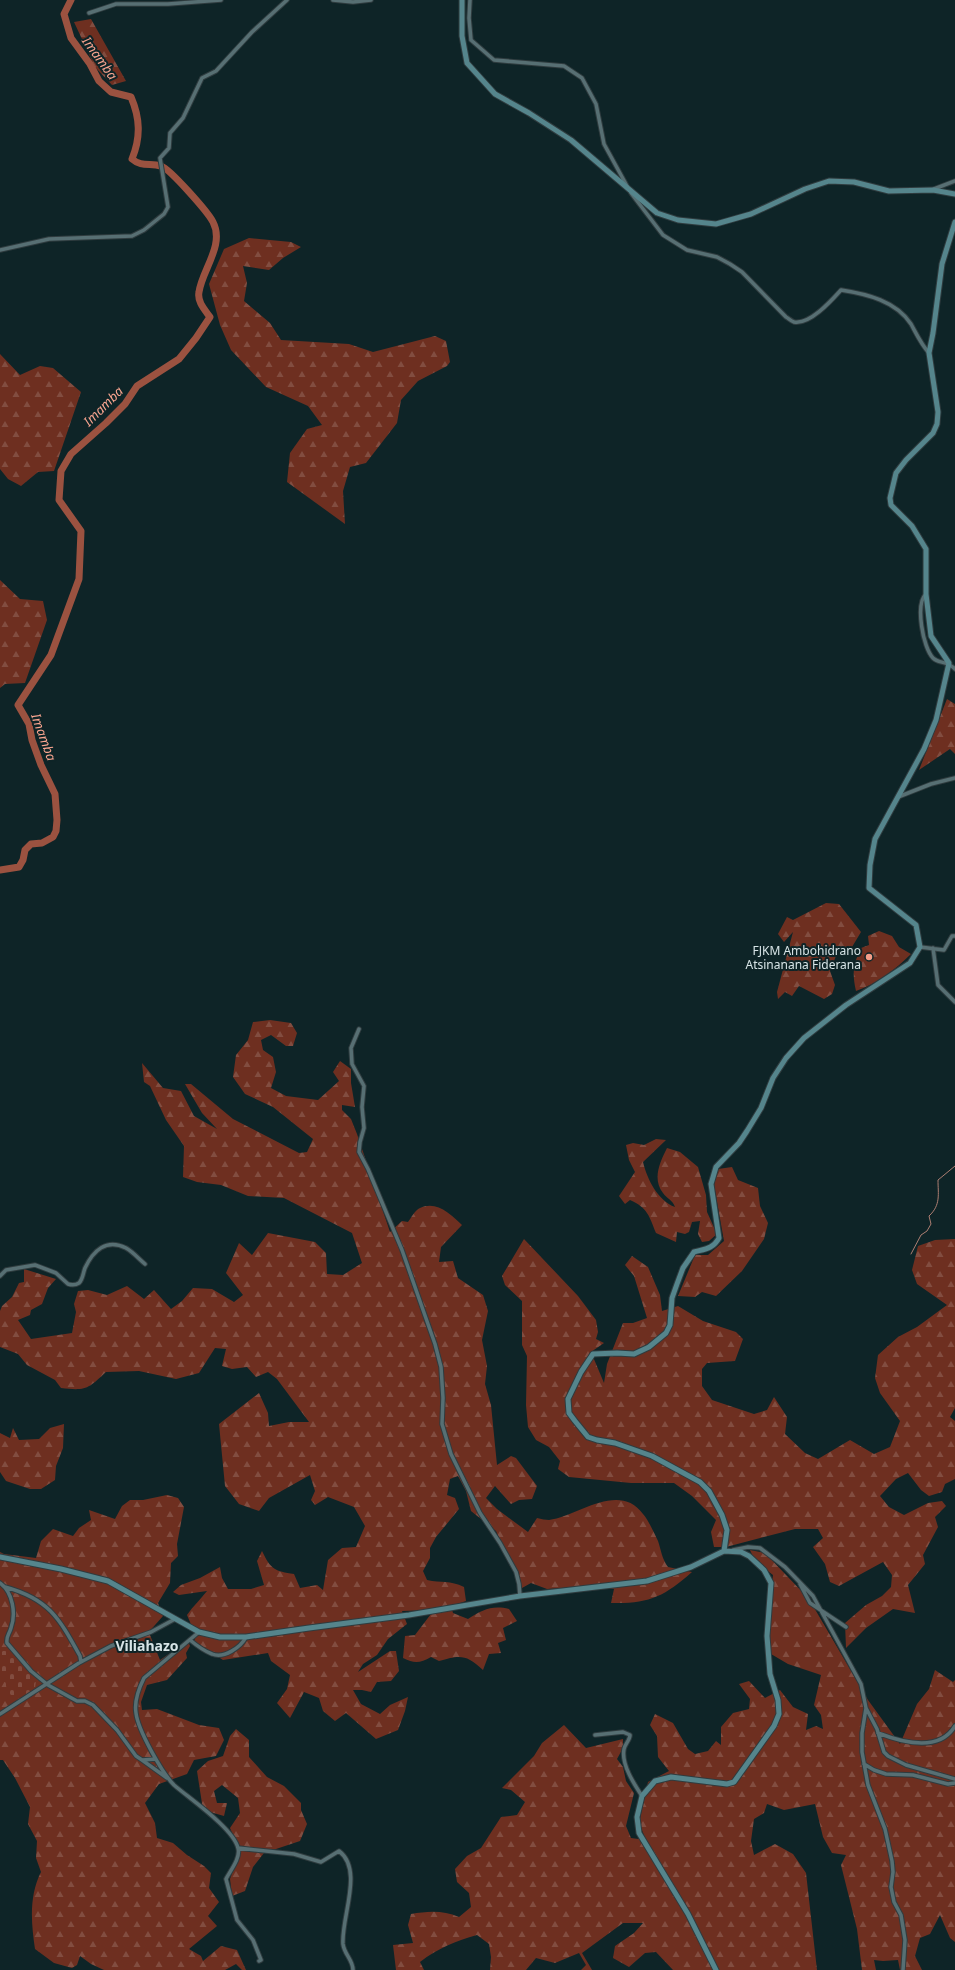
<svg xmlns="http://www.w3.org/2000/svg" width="955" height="1970" viewBox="0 0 955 1970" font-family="'Noto Sans',sans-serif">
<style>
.forest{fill:url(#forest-firs)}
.cemetery{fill:url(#cemetery-stones)}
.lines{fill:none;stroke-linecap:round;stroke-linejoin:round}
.stream{stroke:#ad7e72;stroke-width:1}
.river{stroke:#9b5240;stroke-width:7}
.street-casing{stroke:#2f3c3f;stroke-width:5.5}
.secondary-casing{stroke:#2f3c3f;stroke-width:7}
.street{stroke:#576f73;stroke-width:3.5}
.secondary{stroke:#55858c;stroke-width:5}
.poi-dot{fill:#f49e89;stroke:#0e2427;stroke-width:1.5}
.labels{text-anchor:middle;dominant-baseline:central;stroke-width:4;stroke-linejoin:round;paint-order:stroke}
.poi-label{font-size:12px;fill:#d7e4e6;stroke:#0e2427;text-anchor:end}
.water-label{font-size:13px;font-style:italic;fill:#f9a590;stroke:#0e2427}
.quarter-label{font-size:14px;font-weight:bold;fill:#d7e4e6;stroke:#0e2427}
</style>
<defs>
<pattern id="forest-firs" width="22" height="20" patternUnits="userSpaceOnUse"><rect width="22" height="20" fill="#6e2f20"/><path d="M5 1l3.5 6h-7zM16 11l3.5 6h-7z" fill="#824d40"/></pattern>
<pattern id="cemetery-stones" width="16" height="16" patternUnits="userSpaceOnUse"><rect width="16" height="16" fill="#6e2f20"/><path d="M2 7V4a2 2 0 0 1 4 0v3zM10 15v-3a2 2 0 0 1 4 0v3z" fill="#824d40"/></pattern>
</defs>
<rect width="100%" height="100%" fill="#0e2427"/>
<path class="forest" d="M91,19L126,81L112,85L95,67L74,22Z
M249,238L291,242L301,247L283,258L269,270L243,266L247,283L244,301L270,323L281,340L349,344L373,352L435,336L446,341L450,362L447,366L418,381L401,400L397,423L366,463L350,467L343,491L345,524L287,482L290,453L307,429L322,425L308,406L266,387L231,350L220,325L209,284L224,249Z
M0,354L20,375L40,366L53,368L81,392L54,471L38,472L21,486L8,479L0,469Z
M0,580L20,599L43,601L47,620L25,683L5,684L0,688Z
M947,699L955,704V754L950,749L919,770Z
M826,903L839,904L861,932L852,947L836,956L830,971L835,985L832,994L824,999L799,986L792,996L785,992L778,999L777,992L793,932L784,942L778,934L787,917L793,920Z
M879,931L892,936L899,947L911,954C896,969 876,984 856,991C852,973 853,965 861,948L869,945L868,936Z
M270,1020L291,1023L297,1033L293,1046H286L271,1035L261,1040L263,1050L273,1057L276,1072L271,1088L286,1096L318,1100L339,1081L333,1072L340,1061L351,1069V1083L355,1107L342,1105V1110L351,1119L357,1134L390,1232L402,1221L408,1222C411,1218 415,1210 420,1208C436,1200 451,1214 462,1225L441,1247L439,1262L453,1261L458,1278L483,1295L488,1311L482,1340L487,1366L485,1384L491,1405L497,1465L511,1456L516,1458L537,1486L532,1499L519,1500L511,1504L495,1486L486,1498L497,1509L528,1532L537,1518C541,1519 546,1520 549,1520C578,1516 619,1481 643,1514C649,1521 654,1533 658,1541C661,1550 662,1559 668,1567L692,1572C664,1597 648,1604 611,1603L614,1589L591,1586L547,1589L531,1583L522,1588L515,1568L507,1556L496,1531L471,1511L466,1491L458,1476L450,1479L447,1495L455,1498L459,1509L436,1537L430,1548V1558L423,1571L427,1580C441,1583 450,1580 464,1587L466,1601L451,1606L453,1613L468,1619C482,1610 492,1605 509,1609L517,1621L503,1628L506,1640L498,1643L501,1653L489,1654L483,1670C466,1654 460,1655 439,1661L431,1657C420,1663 415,1664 403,1658L405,1636L415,1635L434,1610L402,1611L407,1624L388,1639L377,1655L363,1664L358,1672L390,1651H396L399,1671L391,1681L377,1682L371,1692L362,1690H353L361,1704L380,1714L390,1705L408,1697L405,1711L398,1730L376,1739L346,1713L335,1721L323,1711L319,1698L304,1692L290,1718L277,1703L287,1689L290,1675L271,1661L268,1653L223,1660L194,1641L196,1636L187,1615C193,1606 201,1599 207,1591L179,1595L173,1592L181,1585L200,1578L220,1567L222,1578L228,1589H251L264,1585L257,1561L262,1551C271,1570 275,1571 294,1574L300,1588L317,1585L323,1590L328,1560L342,1548L356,1547L365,1526L354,1507L328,1497L315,1505L311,1500L315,1491L310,1475L269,1498L259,1511L239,1504L225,1486L219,1424L259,1393L268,1413L269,1426L289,1422H309L277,1379L268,1372L256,1377L247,1367L232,1369L222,1366L226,1349L215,1348L199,1373L176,1379L139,1371L106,1372C88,1389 86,1391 61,1388L55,1380L27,1365L18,1354L0,1347V1311L2,1306L12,1297L19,1283L24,1282V1269L56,1279L48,1288L42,1304L31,1310L30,1315L18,1320L31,1339L72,1333L76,1312L74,1304L78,1291L88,1290L107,1295L127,1286L144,1299L154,1290L171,1309L182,1301L193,1288L212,1289L234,1302L243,1295L226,1273L239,1243L252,1255L268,1233L315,1242L326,1253L327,1274L343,1275L362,1263L352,1233L284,1198L248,1196L221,1185L197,1182L183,1177L184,1146L166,1120L150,1086L144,1082L142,1063L163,1088L181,1091L194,1116L217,1129L202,1113L185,1084H191L233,1119L299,1153L307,1152L313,1139L273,1107L245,1094L233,1077L236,1055L248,1040L253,1022Z
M656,1139L666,1140L643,1162C647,1179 658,1201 675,1207C672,1199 667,1199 663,1193C652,1179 660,1162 667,1148L680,1152L698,1167L706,1195L707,1212L717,1234L709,1241L702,1242L698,1234L700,1221L692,1222L689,1232L685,1234L677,1232L676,1242L656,1233C649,1216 648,1208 630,1200L625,1204L619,1196L635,1172L629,1160L626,1145L633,1143L644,1145Z
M732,1167L738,1180L758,1188L760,1206L768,1223L764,1239L742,1271L716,1296L702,1292L695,1297L678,1296L695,1255H708L724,1241L714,1185L718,1169Z
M524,1239L578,1296L596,1320L598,1332L596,1339L604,1343L591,1352L604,1383L607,1364L623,1323H633L647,1318L634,1276L625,1265L632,1256L648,1267L660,1295L662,1311L678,1306L703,1321L736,1332L743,1339L735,1361L707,1363L702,1369V1386L712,1400L754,1414L767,1410L774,1397L787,1417L785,1434L805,1453L818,1459L850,1440L874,1454L890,1447L900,1421L880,1393L875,1378L878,1355L898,1337L917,1327L947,1305L917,1284L912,1270L918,1246L935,1240L955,1239V1408L950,1417L955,1421V1479L945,1484L942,1492L929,1496L921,1490L908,1473L896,1479L880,1496L889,1507L904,1515L928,1503L942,1501L946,1506L935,1517L938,1527L923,1555L925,1564L908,1585L915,1613L893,1609L866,1628L846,1648L845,1623L866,1605L882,1596L891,1587L892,1575L883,1562L839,1586L830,1582L825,1564L813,1547L823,1538L818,1529H795L726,1547H714L711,1532L716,1520L692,1496L674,1483H631L569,1477L558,1469L560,1461L549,1447L536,1440L528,1427L526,1405L527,1356L522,1345V1301L505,1285L502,1276Z
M64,1424L63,1448L56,1466L55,1480L41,1489H30L6,1481L0,1472V1433L10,1438L13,1428L19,1440L39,1439L50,1428Z
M167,1495L178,1498L184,1507L177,1544L178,1556L171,1563L170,1583L158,1603L163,1616L147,1634L150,1635L160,1660L188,1641L190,1646L186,1653L187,1658L167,1680L147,1685L141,1702L142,1710L157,1709L199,1725L219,1728L224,1740L216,1756L194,1760L187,1774L159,1784L145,1803L155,1823L157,1838L173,1843L187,1855L204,1866L211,1873L209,1888L219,1902L208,1916L217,1926L189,1949L201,1956L203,1961L221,1946L237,1950L246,1970H242L236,1964L225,1970H104L91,1964L80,1956L77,1965L72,1968L54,1963L35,1949C31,1922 29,1896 41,1872L36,1858L37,1841L28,1824L30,1807L15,1778L3,1760H0V1552L4,1554L36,1558L41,1541L53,1529L73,1536L79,1528L91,1520L89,1510L115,1519L122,1506L130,1500H143Z
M750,1550L765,1553L809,1599L868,1700L900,1744L917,1704L929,1689L935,1670L953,1682L955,1680V1942L950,1938L940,1915L930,1934L920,1938L915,1956L922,1970H900L898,1960L883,1961L874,1960L876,1970H862L857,1929L841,1865L846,1855L832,1853L823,1837L815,1804L784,1810L767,1804L764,1813L754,1819L751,1841L754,1855L775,1844L793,1854L806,1873L817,1970H673L656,1952L645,1953L629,1967L613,1958L615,1946L634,1933L643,1923H623L582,1953L592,1970H581L586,1965L579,1953L555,1963L536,1958L526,1970H490L491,1957L489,1944L477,1935C456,1941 438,1948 420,1962L424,1970H396L393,1945L413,1943L408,1925L411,1914C428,1911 443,1910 459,1917L471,1907L469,1893L457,1882L455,1869L467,1856L481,1848L501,1817L517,1815L525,1802L511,1790L502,1788L534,1756L542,1743L564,1725L586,1748L623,1739V1748L617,1759L623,1767L626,1781L634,1793L626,1826L631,1838L646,1840L639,1823L648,1782L669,1771L658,1757L657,1736L650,1725L655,1714L673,1723L688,1749L695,1754L708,1751L716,1741L721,1745V1727L733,1713L749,1709L750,1699L739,1684L749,1681L765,1698L780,1690L793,1707L808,1714L806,1730L816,1726L823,1729L821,1715L814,1705L821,1675L788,1664L771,1654L768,1617L773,1575L755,1561Z
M236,1729L249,1740V1757L267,1777L284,1786L301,1803V1810L307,1824L300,1841L264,1853L253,1867L245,1891L232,1896L230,1879L240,1851L230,1828L240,1813L238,1798L222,1785L214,1791L217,1803H227L224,1816L203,1810L197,1771L208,1761L223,1756L230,1736Z"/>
<path class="cemetery" d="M3,1651C20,1650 25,1671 36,1681L35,1688L18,1700L13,1699L0,1675V1653Z"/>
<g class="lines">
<path class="stream" d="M911,1254L921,1235L927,1231L931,1224L929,1216C941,1205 938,1194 938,1180L955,1166"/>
<path class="river" d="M0,870L19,867L23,860L25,850L31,844L42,843L53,837L56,831L57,820L55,794L41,765L32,740L29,724L18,705L51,655L79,579L81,531L59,500L61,471L71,454L106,423L125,404L137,386L179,359L196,338L210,317C205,310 197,302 199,292C202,270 225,245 213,222C208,212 170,169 161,166C150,163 141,167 132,159C141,137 140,118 131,97L111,92L99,81L90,64L71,38L64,14L71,0"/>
<defs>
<path id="street" d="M333,0L353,2L371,0
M470,0L469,18L471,40L494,60L564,66L582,78L596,104L604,144L627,186
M89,13L116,4H168L221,0
M934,189L955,181
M631,193L663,235L687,250L717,257L730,264L742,272L786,317C788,318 791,321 794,322C810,325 832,300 841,290C867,294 896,301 911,324C917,335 921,344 929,353
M0,250L49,239L132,236L144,230L164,214L168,207L160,158L169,148L170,133L183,118L202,78L216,71L252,32L287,0
M926,594C915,604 923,648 933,658C939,664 946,660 955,669
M898,797L931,784L955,778
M920,947L944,950L952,936H955
M933,948L938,985L955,1002
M359,1029L351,1048L352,1064L364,1086L362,1107L364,1128L360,1142L359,1152L368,1169L402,1250L435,1344L441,1367L443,1398L442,1424L451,1454L480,1513L500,1543L516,1572L519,1584L520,1596
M0,1276L6,1270L35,1265L56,1273L68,1284C71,1285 76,1285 79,1283C83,1279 83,1273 85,1268C93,1251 106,1238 126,1248C133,1252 138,1258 145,1264
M733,1550L748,1547L760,1548L785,1567L813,1596L861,1684L866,1708L877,1729L884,1752L888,1756L906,1765L955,1779
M0,1583C13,1592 16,1614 11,1628C9,1635 6,1636 7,1643L31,1671L48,1685L77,1701H85L93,1705L117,1730L136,1756L142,1760L156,1759
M800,1584L810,1603L846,1627
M5,1587C49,1599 59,1618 80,1656L81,1662
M199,1632L144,1678C139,1688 134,1701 136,1713C138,1730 162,1773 174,1785C190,1799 233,1828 238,1848C241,1858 230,1871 226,1879L237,1920L253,1940L261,1960L259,1961
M190,1640C196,1645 204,1651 212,1654C224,1659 241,1647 246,1637
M866,1708L862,1733V1752L868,1785L885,1829L892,1861L893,1872L891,1887L894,1902L901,1915L905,1940L903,1970
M0,1714L79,1663L111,1646L151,1632L175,1619
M878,1733C901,1742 939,1753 955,1726
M595,1735L623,1732L630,1735C630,1740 625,1744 624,1749C621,1764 634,1784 642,1796
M142,1760L167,1778
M864,1764L874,1770L886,1774L913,1775L948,1784L955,1783
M238,1848L294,1854L321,1862L339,1851C364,1870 341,1917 343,1944C344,1954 353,1960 353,1970"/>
<path id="secondary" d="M462,0V36L467,63L495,94L529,113L571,140L657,213L678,220L716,224L751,214L805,189L829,181L854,182L889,191L933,190L955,194
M724,1551L727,1530L722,1515L709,1491L700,1482L652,1456L615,1443L597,1440L588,1437L575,1421L569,1413L568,1399L581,1372L593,1354L617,1353L634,1354L649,1347L666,1333L670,1325L672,1298L677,1284L683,1268L694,1252C705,1249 713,1249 719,1238L711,1184L716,1167L739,1143L747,1131L761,1108L773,1078L786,1058L804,1038L846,1005L910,963L920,947L916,925L869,888L870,865L875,839L924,749L936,720L949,663L931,636L926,594V549L912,526L891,505L890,498L896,473L906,460L933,433L937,424L938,412L929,353L933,333L942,264L955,222
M0,1557L61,1569L108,1581L199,1632L220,1637H246L309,1628L409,1615L520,1596L647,1581L691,1567L724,1551L741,1552L749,1556L764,1570L771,1583L767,1636L770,1674L778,1700L779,1714L774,1726L734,1782L727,1784L671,1777L655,1781L642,1796L637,1817L639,1833L688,1914L716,1970"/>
</defs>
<use href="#street" class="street-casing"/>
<use href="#secondary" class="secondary-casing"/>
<use href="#street" class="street"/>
<use href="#secondary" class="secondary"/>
</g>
<circle class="poi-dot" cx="869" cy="957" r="4"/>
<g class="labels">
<g class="poi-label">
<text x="861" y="950">FJKM Ambohidrano<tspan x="861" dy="14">Atsinanana Fiderana</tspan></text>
</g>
<g class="water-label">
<text transform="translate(100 58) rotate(54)">Imamba</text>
<text transform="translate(103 406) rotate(-45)">Imamba</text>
<text transform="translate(44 737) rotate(70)">Imamba</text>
</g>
<g class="quarter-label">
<text x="147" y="1645">Viliahazo</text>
</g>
</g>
</svg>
